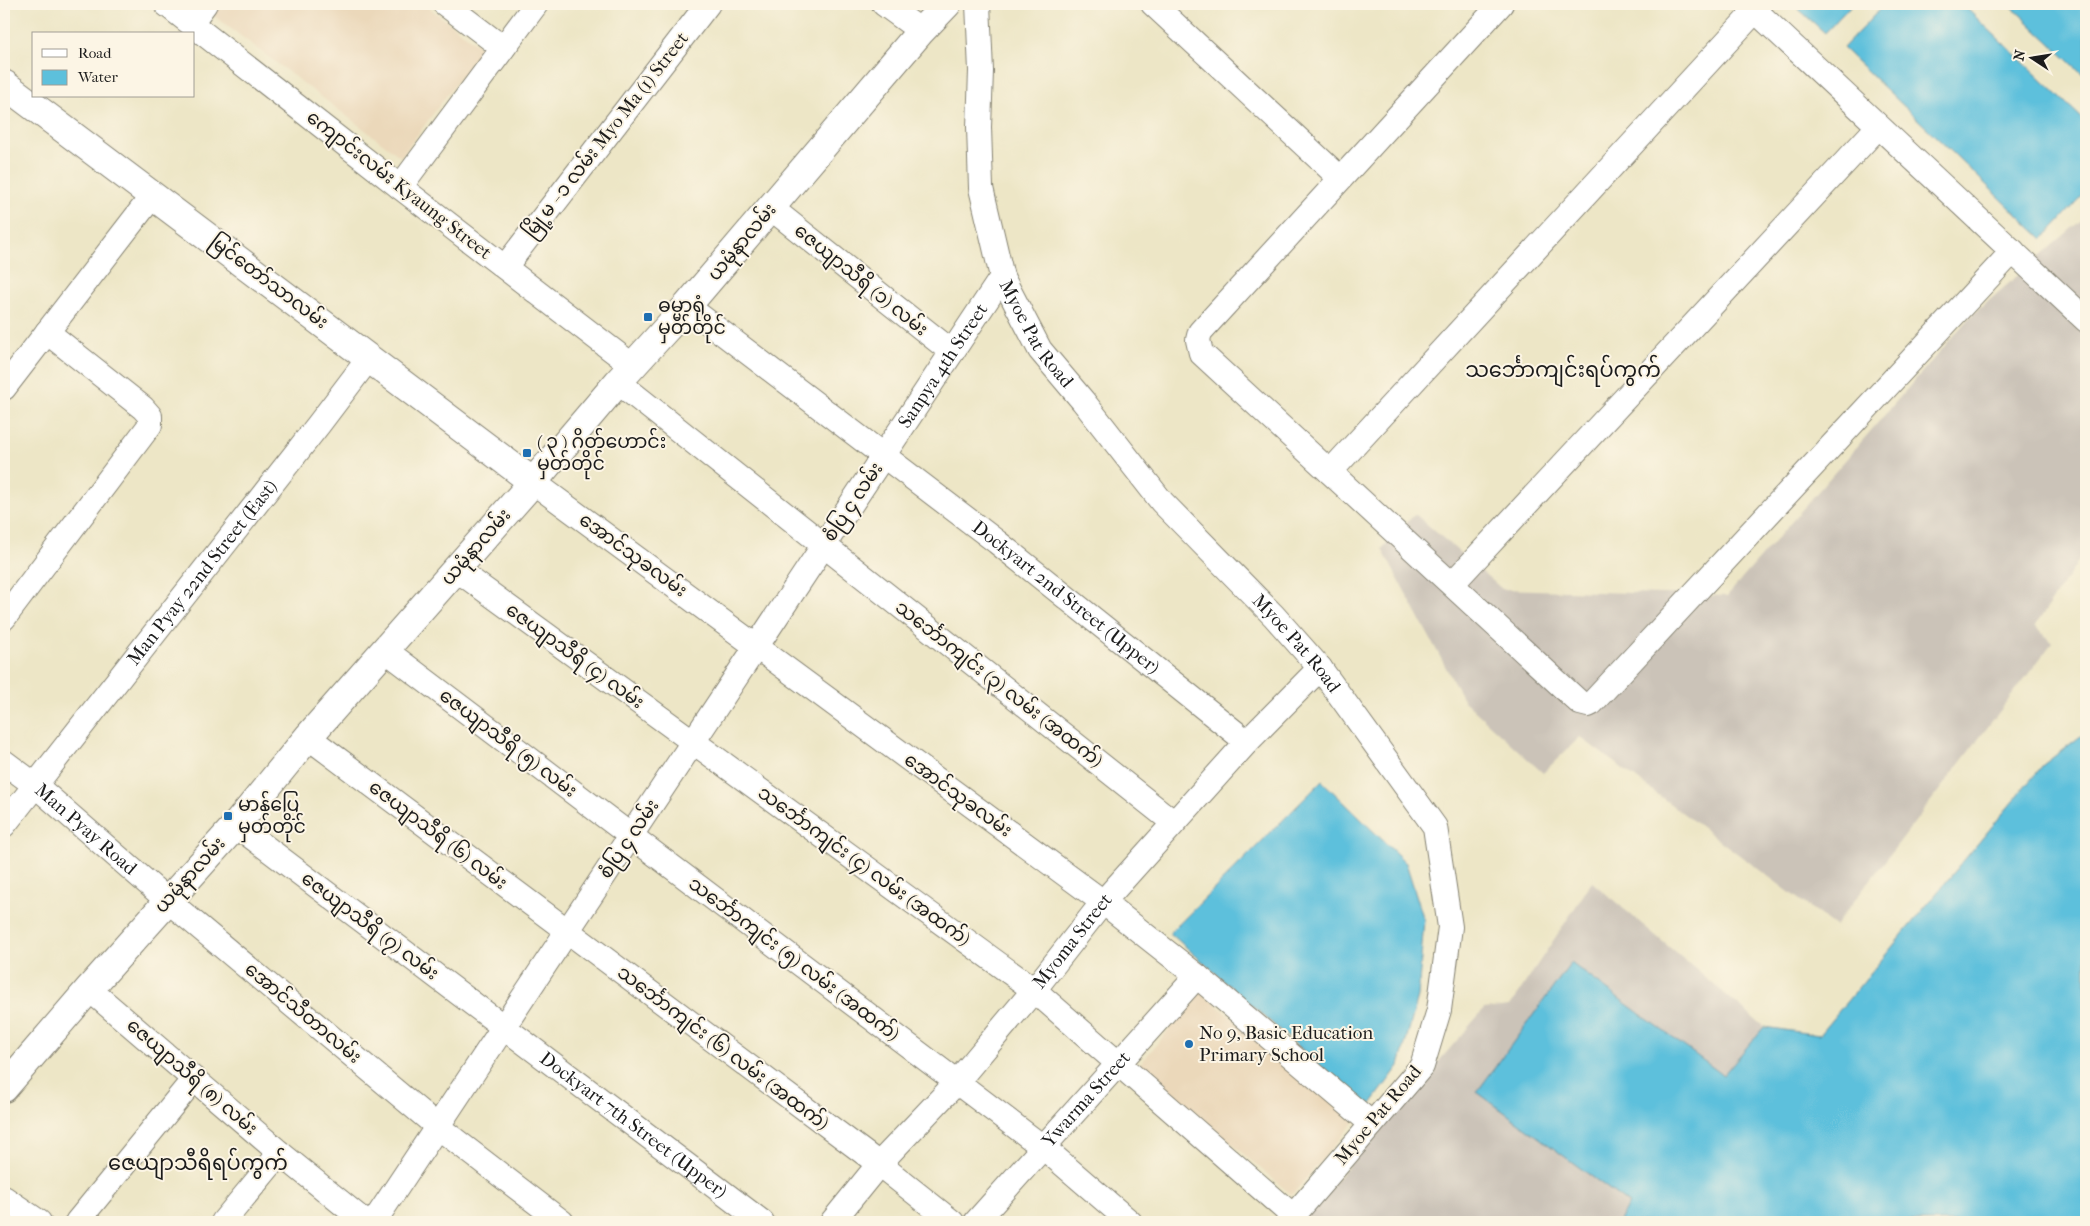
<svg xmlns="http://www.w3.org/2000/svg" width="2090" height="1226" viewBox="0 0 2090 1226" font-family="'IM FELL French Canon','Noto Sans Myanmar',serif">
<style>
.built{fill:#ebd8ba}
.industrial{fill:#cbc3b8}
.water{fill:#5dc0dc;stroke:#3c6e7c}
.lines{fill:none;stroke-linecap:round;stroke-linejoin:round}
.minor-casing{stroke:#848171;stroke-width:26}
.major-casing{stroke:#848171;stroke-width:30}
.minor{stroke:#fff;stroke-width:24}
.major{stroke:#fff;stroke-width:28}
.poi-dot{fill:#1f6fb2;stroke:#fcf5e5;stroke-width:2}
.labels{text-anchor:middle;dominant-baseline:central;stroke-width:4;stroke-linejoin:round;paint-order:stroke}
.street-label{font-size:19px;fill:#1c1c1c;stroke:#fcf5e5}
.poi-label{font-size:19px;fill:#1c1c1c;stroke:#fcf5e5;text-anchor:start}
.quarter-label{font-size:21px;fill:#1c1c1c;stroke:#fcf5e5}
</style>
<rect width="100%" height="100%" fill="#fcf5e5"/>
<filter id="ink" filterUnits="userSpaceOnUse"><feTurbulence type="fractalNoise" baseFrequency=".02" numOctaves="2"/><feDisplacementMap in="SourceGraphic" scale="10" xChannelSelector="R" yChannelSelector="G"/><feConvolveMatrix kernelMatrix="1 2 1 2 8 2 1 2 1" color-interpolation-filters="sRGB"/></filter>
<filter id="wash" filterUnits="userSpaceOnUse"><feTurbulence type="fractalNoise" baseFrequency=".0096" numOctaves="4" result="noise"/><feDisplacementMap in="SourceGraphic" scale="20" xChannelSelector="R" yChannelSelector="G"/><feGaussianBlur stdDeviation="1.12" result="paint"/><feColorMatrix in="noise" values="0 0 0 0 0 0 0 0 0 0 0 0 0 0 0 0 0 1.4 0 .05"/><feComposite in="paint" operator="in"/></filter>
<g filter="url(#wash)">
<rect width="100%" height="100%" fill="#ede6c6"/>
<path class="built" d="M221,4H424L482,48L401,157L213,15Z
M1201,992L1354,1122L1292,1195L1139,1065Z"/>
<path class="industrial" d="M2086,216V550L2035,626L2052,643L1835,926L1580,737L1543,773L1464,701L1382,549L1415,514L1502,589L1727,596L1969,318Z
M1592,882L1764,1027L1723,1075L1630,1204L1618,1222H1300L1484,1009L1510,1006Z"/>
<path class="water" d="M1793,4H1852L1825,33Z
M1885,4H1962L2086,122V192L2043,239L1843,48Z
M2009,4H2086V77Z
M2086,732V1222H1618L1629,1204L1477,1092L1571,963L1723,1075L1764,1027L1819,1035L2043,765Z
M1322,781L1406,863L1424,920L1418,997L1399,1066L1368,1108L1170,933Z"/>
</g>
<g filter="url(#ink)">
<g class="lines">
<defs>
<g id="minor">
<path d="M166,4L400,187L633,366"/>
<path d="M445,4L503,48"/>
<path d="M884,4L921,31"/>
<path id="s1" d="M978,4L981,71L979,127L981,188L1002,277L1040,350L1083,401L1162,502L1274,616L1320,668L1435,827L1450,927L1439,1010L1422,1066L1288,1222"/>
<path d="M1153,4L1340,178"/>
<path d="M1501,4L1200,332L1198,340L1201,353L1580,703L1588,705L1592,703L2013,251"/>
<path d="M1748,4L2086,320"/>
<path d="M191,23L205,4"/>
<path d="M400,187L536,4"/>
<path d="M771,208L952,352"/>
<path d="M505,267L708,4"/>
<path id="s2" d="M687,306L997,542L1247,742"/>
<path d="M618,382L1173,822"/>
<path d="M4,388L153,195"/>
<path d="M1330,472L1755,11"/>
<path d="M533,482L1103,902L1197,976L1372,1124"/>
<path d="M456,569L1034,990L1293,1216"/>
<path d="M1452,584L1878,127"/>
<path d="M4,618L150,425V416L143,408L47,332"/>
<path d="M385,650L1044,1148L1130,1222"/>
<path d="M308,737L879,1164L952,1222"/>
<path id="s3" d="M4,762L35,785L167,900L438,1127L562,1222"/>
<path id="s4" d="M4,825L319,424L369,358"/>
<path id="s5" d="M236,825L762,1222"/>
<path d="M89,989L280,1153L365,1222"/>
<path d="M4,1198L39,1222"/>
<path d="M77,1222L194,1079"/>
<path d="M223,1222L280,1153"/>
<path id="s6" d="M374,1222L1002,277"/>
<path id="s7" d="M832,1222L879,1164L956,1083L1034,990L1103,902L1247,742L1320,668"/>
<path id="s8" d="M976,1222L1197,976"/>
</g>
<path id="major" d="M4,84L533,482
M4,1088L89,989L236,825L308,737L533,482L618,382L687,306L921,31L947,4"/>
</defs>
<use href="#minor" class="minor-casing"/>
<use href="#major" class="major-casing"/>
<use href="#minor" class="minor"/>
<use href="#major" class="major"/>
</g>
</g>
<g class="poi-dot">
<rect x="643" y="312" width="10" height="10" rx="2.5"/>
<rect x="522" y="448" width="10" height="10" rx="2.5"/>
<rect x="223" y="811" width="10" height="10" rx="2.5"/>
<circle cx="1189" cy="1044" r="5"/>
</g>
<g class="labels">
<g class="street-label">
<text transform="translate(606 135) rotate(-52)">မြို့မ - ၁ လမ်း Myo Ma (1) Street</text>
<text transform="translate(399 185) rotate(38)">ကျောင်းလမ်း Kyaung Street</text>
<text transform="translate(742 242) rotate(-50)">ယမုံနာလမ်း</text>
<text transform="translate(861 280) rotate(39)">ဇေယျာသီရိ (၁) လမ်း</text>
<text transform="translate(269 282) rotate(37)">မြင်တော်သာလမ်း</text>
<text stroke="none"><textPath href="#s1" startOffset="342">Myoe Pat Road</textPath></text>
<text stroke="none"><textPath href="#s6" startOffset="1028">Sanpya 4th Street</textPath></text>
<text transform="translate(853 502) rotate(-56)">စံပြ ၄ လမ်း</text>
<text transform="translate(476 547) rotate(-49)">ယမုံနာလမ်း</text>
<text transform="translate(633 555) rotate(36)">အောင်သုခလမ်း</text>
<text stroke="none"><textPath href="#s4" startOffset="321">Man Pyay 22nd Street (East)</textPath></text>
<text stroke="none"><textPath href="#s2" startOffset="478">Dockyart 2nd Street (Upper)</textPath></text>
<text stroke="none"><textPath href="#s1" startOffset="748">Myoe Pat Road</textPath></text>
<text transform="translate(575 656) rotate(36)">ဇေယျာသီရိ (၄) လမ်း</text>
<text transform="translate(999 684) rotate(38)">သင်္ဘောကျင်း (၃) လမ်း (အထက်)</text>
<text transform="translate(508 743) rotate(37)">ဇေယျာသီရိ (၅) လမ်း</text>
<text transform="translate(958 795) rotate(36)">အောင်သုခလမ်း</text>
<text stroke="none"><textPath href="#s3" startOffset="106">Man Pyay Road</textPath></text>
<text transform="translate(438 835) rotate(37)">ဇေယျာသီရိ (၆) လမ်း</text>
<text transform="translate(629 839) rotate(-56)">စံပြ ၄ လမ်း</text>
<text transform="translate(864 866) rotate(36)">သင်္ဘောကျင်း (၄) လမ်း (အထက်)</text>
<text transform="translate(190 875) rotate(-48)">ယမုံနာလမ်း</text>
<text transform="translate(370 926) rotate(37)">ဇေယျာသီရိ (၇) လမ်း</text>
<text stroke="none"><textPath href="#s7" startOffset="370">Myoma Street</textPath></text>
<text transform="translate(794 959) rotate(37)">သင်္ဘောကျင်း (၅) လမ်း (အထက်)</text>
<text transform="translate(303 1013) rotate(40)">အောင်သီတာလမ်း</text>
<text transform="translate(723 1048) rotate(37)">သင်္ဘောကျင်း (၆) လမ်း (အထက်)</text>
<text transform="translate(192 1077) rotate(41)">ဇေယျာသီရိ (၈) လမ်း</text>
<text stroke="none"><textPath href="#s8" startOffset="165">Ywarma Street</textPath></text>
<text transform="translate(1378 1115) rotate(-50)">Myoe Pat Road</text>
<text stroke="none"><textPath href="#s5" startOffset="498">Dockyart 7th Street (Upper)</textPath></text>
</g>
<g class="poi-label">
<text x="658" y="306">ဓမ္မာရုံ<tspan x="658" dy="22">မှတ်တိုင်</tspan></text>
<text x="537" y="442">( ၃ ) ဂိတ်ဟောင်း<tspan x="537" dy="22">မှတ်တိုင်</tspan></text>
<text x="238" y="805">မာန်ပြေ<tspan x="238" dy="22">မှတ်တိုင်</tspan></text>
<text x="1199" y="1033">No 9, Basic Education<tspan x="1199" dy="22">Primary School</tspan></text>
</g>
<g class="quarter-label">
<text x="1563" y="370">သင်္ဘောကျင်းရပ်ကွက်</text>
<text x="198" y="1163">ဇေယျာသီရိရပ်ကွက်</text>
</g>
</g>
<rect width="2090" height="1226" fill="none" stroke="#fcf5e5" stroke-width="20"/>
<rect x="32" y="32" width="162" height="65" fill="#fcf5e5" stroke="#a29e95"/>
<rect x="42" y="49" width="25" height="8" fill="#ffffff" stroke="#a29e95"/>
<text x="78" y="58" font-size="15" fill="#1c1c1c">Road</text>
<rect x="42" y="70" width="25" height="15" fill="#5dc0dc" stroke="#a29e95"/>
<text x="78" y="82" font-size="15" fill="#1c1c1c">Water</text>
<g transform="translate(2032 58) rotate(282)" stroke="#fcf5e5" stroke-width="4" paint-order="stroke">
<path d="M0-4L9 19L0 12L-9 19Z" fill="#1c1c1c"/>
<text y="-8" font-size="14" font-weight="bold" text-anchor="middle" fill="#1c1c1c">N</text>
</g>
</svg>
